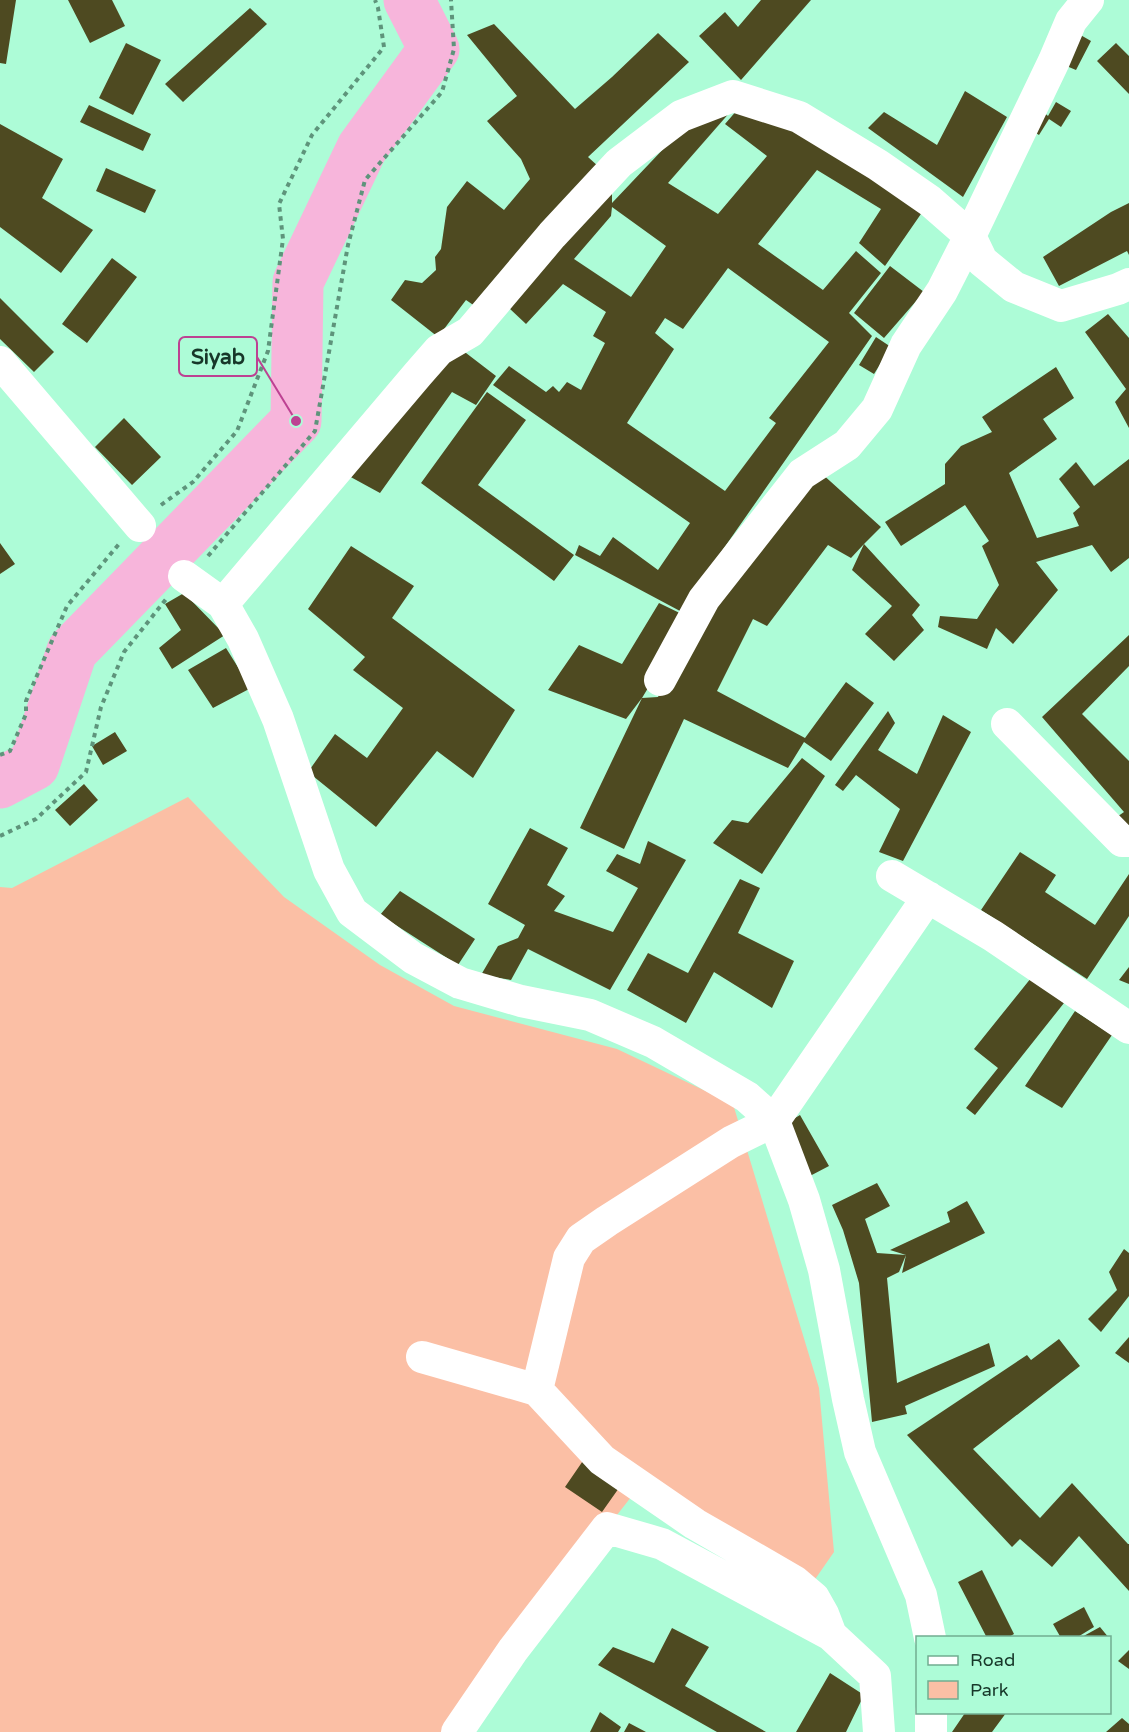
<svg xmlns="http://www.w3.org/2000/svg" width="1129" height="1732" viewBox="0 0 1129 1732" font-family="'Varela Round',sans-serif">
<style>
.green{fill:#fbbfa5}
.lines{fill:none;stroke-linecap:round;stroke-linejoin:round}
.river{stroke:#f7b5db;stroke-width:51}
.building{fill:#4e4a21;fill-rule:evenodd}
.path{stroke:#5e947b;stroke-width:4;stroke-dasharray:4.5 4.5;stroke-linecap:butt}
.minor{stroke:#fff;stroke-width:32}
.leader{fill:none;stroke:#bd4192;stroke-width:2}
.callout-dot{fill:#bd4192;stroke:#adfcd7;stroke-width:2}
.callout{fill:#adfcd7;stroke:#bd4192;stroke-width:2}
.callout-label{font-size:21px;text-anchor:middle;font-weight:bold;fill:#173729}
</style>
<rect width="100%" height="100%" fill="#adfcd7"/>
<path class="green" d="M188,797L284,897L380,965L454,1006L617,1049L733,1104L819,1388L834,1552L802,1598L635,1492L447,1732H0V887L12,888Z"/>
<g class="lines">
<path class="river" d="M0,783L34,765L72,651L296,421L298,282L362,148L434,49L409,0"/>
</g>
<path class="building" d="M0,0H16L6,64L0,63Z
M68,0H112L125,26L90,43Z
M761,0H811L741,80L699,36L725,12L738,27Z
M250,8L267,24L183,102L165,84Z
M494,24L575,109L612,77L658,33L689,62L588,157L599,167L482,311L466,300L438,337L391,300L405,280L422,283L436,270L435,257L441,249L447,207L467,181L504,210L530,179L521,159L487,121L517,96L467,35Z
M1077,33L1091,41L1076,70L1064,65Z
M126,43L161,60L133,115L99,98Z
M1116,43L1129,56V94L1097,61Z
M965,91L1007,117L963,197L868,128L884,112L937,145Z
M1056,102L1071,111L1061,127L1049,119L1039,135L1028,128L1039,108L1048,116Z
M89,105L151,134L143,151L80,122Z
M738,109L817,140L923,211L885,266L859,243L881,209L817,170L758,244L823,290L856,251L881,273L849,313L872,336L680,611L575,555L579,545L600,556L613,537L658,570L690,523L493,385L509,366L546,392L553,386L559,392L567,382L581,390L605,343L593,336L606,312L563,284L526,324L509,308L524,279L612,191V203L686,125L731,111L668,183L718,214L767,156L725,124ZM612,207L666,246L631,297L574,259L611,216ZM728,268L829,342L769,418L776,423L725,491L627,423L674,349L655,333L665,318L683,329Z
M0,124L63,159L42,198L93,230L61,273L0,227Z
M106,168L156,190L145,213L96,191Z
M1129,203V255L1127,251L1059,286L1043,257L1111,212Z
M112,258L137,277L87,343L62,324Z
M890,266L924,292L884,338L854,313Z
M0,298L54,352L34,372L0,339Z
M1108,314L1129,338V428L1115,402L1126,389L1085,332Z
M876,337L891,347L874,374L859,365Z
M453,343L496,376L476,405L452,392L380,493L347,475Z
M1056,367L1074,398L1043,419L1057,439L1009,473L1037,538L1079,526L1073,513L1080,507L1059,479L1076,462L1094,486L1129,459V558L1111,572L1092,545L1036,562L1058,590L1013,644L996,628L987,649L938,627L940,616L977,619L999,585L982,546L989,541L965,505L901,546L885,522L945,484V464L961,446L992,432L982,417Z
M487,392L526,420L478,485L574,555L554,581L421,483Z
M124,418L161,457L132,485L95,447Z
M820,472L881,527L864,544L920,605L912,615L924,630L894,661L865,634L892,606L852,570L864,544L851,558L828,545L767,626L753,619L717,691L805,738L846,682L874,703L831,761L804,742L788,768L684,719L624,849L580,828L642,698L658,697L711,591Z
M0,543L15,564L0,574Z
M351,546L414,586L392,618L515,710L473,778L437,751L376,827L308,772L335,734L367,758L403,708L353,670L365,657L308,609Z
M184,593L225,635L172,669L159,648L181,630L165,604Z
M659,603L690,618L642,698L626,719L548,690L579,645L622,664Z
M1129,635V666L1082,714L1129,761V835L1114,819L1124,812L1042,717Z
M226,648L251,688L213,708L188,670Z
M888,711L895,723L878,750L917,774L943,715L971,732L903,861L879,852L900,809L856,775L843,791L835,785Z
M115,732L127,751L103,765L92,746Z
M802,758L825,776L762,874L713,843L732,820L748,823Z
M84,784L98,800L70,826L55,810Z
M530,828L568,848L547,885L565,896L554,911L613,932L638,888L606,871L617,854L640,864L648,841L686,860L610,990L528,949L511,980L481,975L498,946L518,938L525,925L488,904Z
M1020,852L1056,875L1045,892L1095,925L1129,874V916L1087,979L981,910Z
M740,879L760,888L738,933L794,961L772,1008L714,972L686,1023L627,990L648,953L688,973Z
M400,891L475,939L458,965L380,915Z
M1129,967V984L1119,980Z
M1031,978L1064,1003L975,1115L966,1108L998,1068L974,1049Z
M1075,1011L1112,1035L1062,1108L1025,1086Z
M800,1115L829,1166L808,1177L780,1127Z
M877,1183L890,1206L865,1219L877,1253L906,1255L890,1250L950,1222L947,1212L967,1201L985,1233L902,1273L906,1255L899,1272L887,1278L897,1383L989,1343L995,1366L905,1406L907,1414L872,1422L859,1283L843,1230L832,1205Z
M1124,1249L1129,1253V1296L1101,1332L1088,1319L1117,1290L1109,1272Z
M1129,1337V1363L1115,1353Z
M1059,1339L1080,1366L973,1449L1040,1518L1072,1483L1128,1544H1129V1591L1079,1536L1052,1567L1020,1539L1012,1547L907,1435L1027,1355L1031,1360Z
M589,1452L626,1478L602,1512L565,1487Z
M982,1570L1014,1634L1007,1638H987L958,1582Z
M1084,1607L1094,1627L1076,1638H1061L1053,1624Z
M1100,1627L1109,1638H1080Z
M672,1628L709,1647L685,1686L766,1732H717L598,1665L613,1647L654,1663Z
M1129,1650V1669L1118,1661Z
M830,1673L864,1695L846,1732H796Z
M600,1712L621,1727L618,1732H590Z
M965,1713H1006L992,1732H952Z
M1122,1718L1129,1724V1732H1106Z
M629,1723L646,1732H624Z"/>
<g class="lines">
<path class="path" d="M161,505L193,482L237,431L268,351L283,239L279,204L312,135L384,47L378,8L375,0
M208,556L315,431L348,245L365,180L442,92L454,49L451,0
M0,755L10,751L26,714V701L67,606L119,544
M0,836L36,819L86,772L101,707L124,652L167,598"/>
<path class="minor" d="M0,362L140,526
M184,576L223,604L243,639L278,719L329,870L352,912L413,958L460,983L521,1001L590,1015L653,1042L747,1097L774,1121L804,1200L824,1270L848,1399L860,1452L921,1595L930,1638
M223,604L418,374L439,350L470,332L552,235L619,163L681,116L733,96L799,117L878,165L930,201L970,236L982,261L1014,287L1061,306L1118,289L1129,284
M660,680L704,599L802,474L847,445L877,409L906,345L942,291L970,236L1054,61L1071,21L1088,0
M1007,724L1122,841H1129
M892,876L993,936L1129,1028
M422,1357L537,1390L569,1258L581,1239L607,1221L731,1142L774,1121L928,897
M537,1390L602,1460L695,1524L794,1581L814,1598L823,1614L831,1635
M457,1732L513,1650L607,1528L662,1544L831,1635L875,1676L879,1732
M931,1732V1712"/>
</g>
<path class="leader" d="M296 421L257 357"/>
<circle class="callout-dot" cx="296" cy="421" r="6"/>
<rect class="callout" x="179" y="337" width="78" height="39" rx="6"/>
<g class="callout-label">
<text x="218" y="364">Siyab</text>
</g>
<rect x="916" y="1636" width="195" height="78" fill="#adfcd7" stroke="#71ad91" stroke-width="1.5"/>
<rect x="928" y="1656" width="30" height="9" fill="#ffffff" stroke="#71ad91" stroke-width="1.5"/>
<text x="970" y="1666" font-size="18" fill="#173729">Road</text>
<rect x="928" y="1681" width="30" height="18" fill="#fbbfa5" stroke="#71ad91" stroke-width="1.5"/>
<text x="970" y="1696" font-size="18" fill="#173729">Park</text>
</svg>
